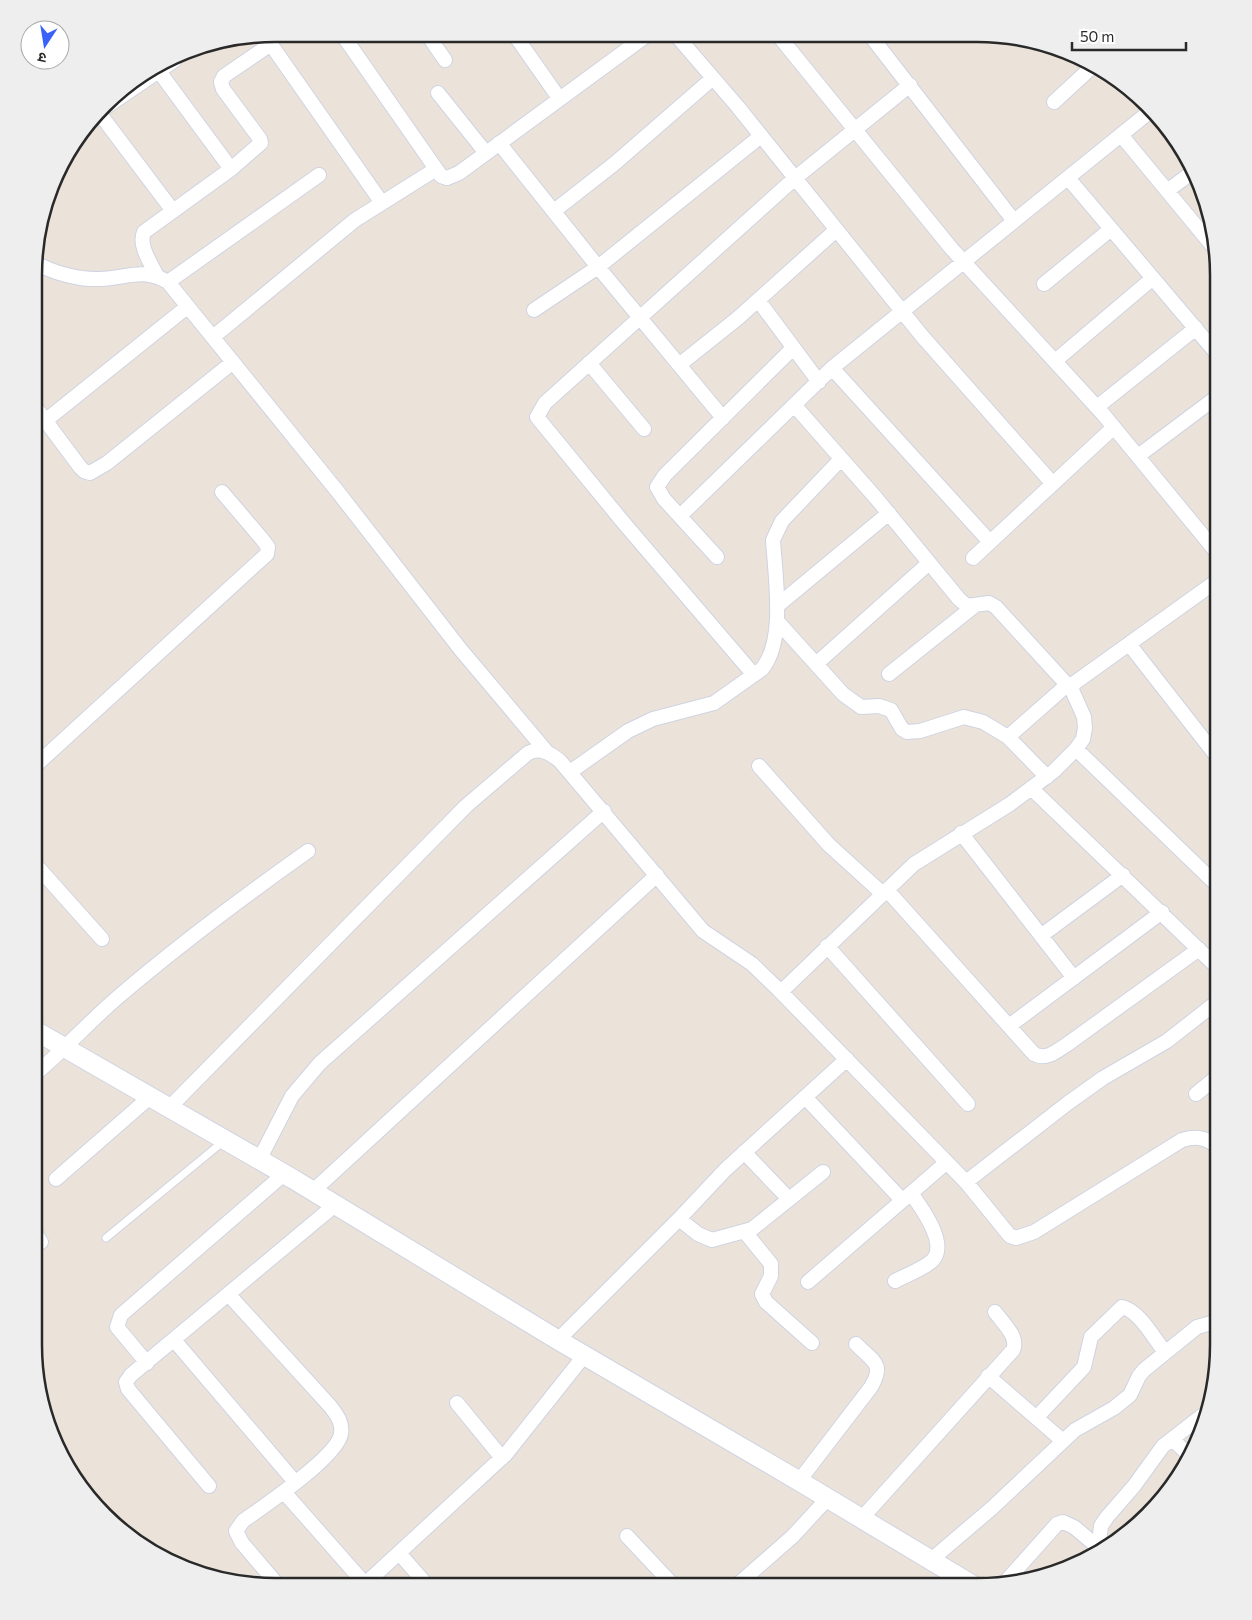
<svg xmlns="http://www.w3.org/2000/svg" width="1252" height="1620" viewBox="0 0 1252 1620" font-family="Commissioner,'Noto Sans Devanagari',sans-serif">
<style>
.lines{fill:none;stroke-linecap:round;stroke-linejoin:round}
.lane-casing{stroke:#cfd3e2;stroke-width:9}
.street-casing{stroke:#cfd3e2;stroke-width:16}
.secondary-casing{stroke:#cfd3e2;stroke-width:21}
.lane{stroke:#fff;stroke-width:7}
.street{stroke:#fff;stroke-width:14}
.secondary{stroke:#fff;stroke-width:19}
.rim{fill:none;stroke:#292929;stroke-width:2.5}
</style>
<rect width="100%" height="100%" fill="#ebe3da"/>
<g class="lines">
<defs>
<path id="lane" d="M106,1238L225,1140"/>
<path id="street" d="M342,34L441,176L447,178L459,173L647,35
M427,34L445,60
M514,34L559,98
M676,35L738,107L922,336L1053,484
M778,35L951,248L1103,414L1218,554
M870,35L1014,221
M265,36L382,203
M158,70L231,169
M438,93L486,153
M1054,102L1093,66
M106,107L175,60
M100,114L173,211
M1121,135L1211,244
M499,143L598,267L723,418
M1068,178L1218,355
M1167,191L1194,171
M554,211L614,164L713,78
M36,263C53,273 80,280 100,279C128,278 142,267 168,282L338,492L461,650L546,751
M157,276C151,263 138,246 144,232L231,169L261,143L260,139L223,89L221,82L224,76L271,44
M168,282L319,175
M1044,284L1111,229
M758,300L819,382
M534,310L598,267L761,136
M213,337L355,220L436,169
M1055,361L1153,278
M589,363L644,429
M679,365L738,318L835,231
M832,368L990,542
M795,406L876,498L959,599L967,606L989,603L996,607L1072,690
M1097,407L1196,328
M36,408L80,467L84,471L90,473L107,463L233,362
M45,421L187,307
M1138,456L1218,396
M680,516L832,368L1148,113
M717,557L664,499L657,487L665,475L793,348
M973,558L1114,427
M777,606L889,513
M778,622L843,694L861,707L879,706L891,710L902,729L907,732L920,731L964,717L983,722L1008,737L1047,777
M1129,644L1218,758
M816,664L929,563
M889,674L973,607
M754,675L623,522L537,417L545,403L794,179L910,85
M1008,737L1067,685
M1076,749L1218,886
M35,766L267,554L268,547L262,539L222,492
M759,766L829,845L883,894
M570,772L628,731L653,719L714,703L762,669C786,640 775,575 773,540L782,521L841,459
M1031,788L1218,968
M961,833L1074,978
M35,864L102,939
M887,890L1034,1054C1047,1061 1058,1050 1069,1043L1199,949
M1042,935L1123,875
M827,946L968,1104
M779,990L966,1182L1010,1236L1016,1238L1034,1232L1182,1140C1196,1136 1207,1137 1218,1148
M1009,1026L1162,912
M34,1075C64,1050 89,1022 118,997C179,945 243,897 308,851
M1196,1094L1218,1076
M805,1097L902,1200
M169,1108L466,806L528,753C540,747 550,753 560,761L703,931L752,964L779,990L785,988L914,864L1010,804L1054,771L1076,749L1083,739L1085,728L1084,717L1072,690L1073,684L1218,580
M744,1152L789,1199
M259,1160L292,1096L320,1063L604,811
M56,1179L150,1097
M966,1182L1068,1103L1103,1078L1167,1041L1218,1001
M313,1191L657,875
M679,1219L698,1234L712,1240L752,1229L823,1172
M34,1231L41,1242
M745,1232L771,1264V1276L762,1294L766,1302L812,1343
M895,1281C906,1275 924,1269 933,1260C948,1243 921,1207 911,1193
M808,1282L947,1162
M229,1295L330,1406C337,1415 343,1423 341,1434C337,1457 264,1506 243,1521L236,1531L242,1543L277,1584
M174,1340L295,1482
M558,1340L679,1219L725,1170L847,1059
M147,1363L117,1327L121,1315L284,1174
M988,1376L1063,1441
M457,1403L502,1458
M1037,1417L1084,1367L1091,1337L1122,1307C1140,1311 1154,1339 1165,1352
M1172,1439L1189,1455
M799,1481L871,1387C885,1363 873,1362 856,1344
M209,1486L128,1389L126,1382L131,1375L335,1205
M284,1492L365,1584
M862,1518L1013,1350C1019,1337 1003,1323 995,1312
M627,1536L673,1585
M1098,1551L1101,1526L1107,1517L1134,1486L1163,1446L1208,1411
M399,1553L427,1585
M931,1560L992,1508L1075,1430L1114,1408L1130,1395L1139,1376L1144,1370L1197,1327L1211,1323L1218,1328
M1008,1579L1057,1524L1063,1522L1074,1527L1099,1548
M364,1585L506,1454L584,1356
M736,1586L793,1536L828,1498"/>
<path id="secondary" d="M34,1030L293,1179L558,1340L799,1481L974,1586"/>
</defs>
<use href="#lane" class="lane-casing"/>
<use href="#street" class="street-casing"/>
<use href="#secondary" class="secondary-casing"/>
<use href="#lane" class="lane"/>
<use href="#street" class="street"/>
<use href="#secondary" class="secondary"/>
</g>
<path d="M0 0H1252V1620H0ZM275 42H977A233 233 0 0 1 1210 275V1345A233 233 0 0 1 977 1578H275A233 233 0 0 1 42 1345V275A233 233 0 0 1 275 42Z" fill="#eee" fill-rule="evenodd"/>
<path class="rim" d="M275 42H977A233 233 0 0 1 1210 275V1345A233 233 0 0 1 977 1578H275A233 233 0 0 1 42 1345V275A233 233 0 0 1 275 42Z"/>
<g transform="translate(45 45) rotate(192)"><circle r="24" fill="#ffffff" stroke="#a9a9a9"/>
<path d="M0-4L9 19L0 12L-9 19Z" fill="#3962f9"/>
<text y="-8" font-size="14" font-weight="bold" text-anchor="middle" fill="#292929">उ</text>
</g>
<path d="M1072 42v8h114v-8" fill="none" stroke="#292929" stroke-width="2.5"/>
<text x="1080" y="42" font-size="15" fill="#292929" stroke="#ffffff" stroke-width="4" paint-order="stroke">50 m</text>
</svg>
